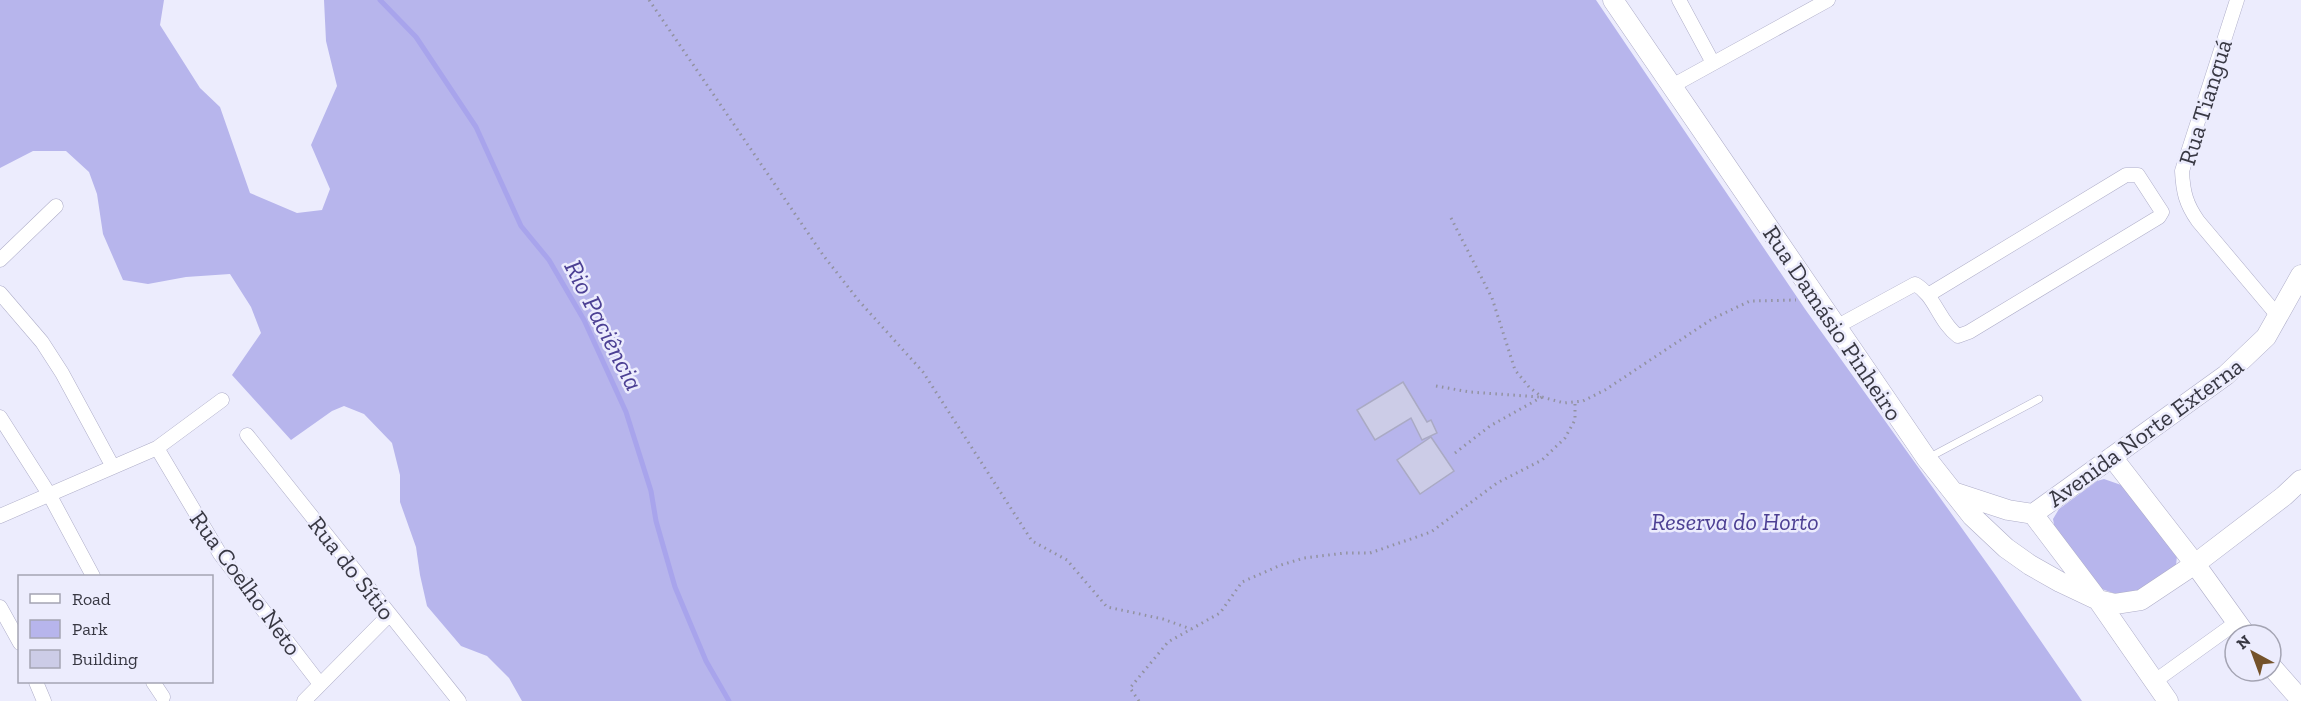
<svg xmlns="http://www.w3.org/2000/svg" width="2301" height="701" viewBox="0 0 2301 701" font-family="'Zilla Slab',serif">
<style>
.green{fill:#b7b5ec}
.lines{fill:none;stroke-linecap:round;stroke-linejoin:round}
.stream{stroke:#a8a4ec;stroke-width:5}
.building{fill:#cccce7;stroke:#aaaac4;stroke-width:1.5}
.lane-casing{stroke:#aeadc8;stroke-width:8}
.street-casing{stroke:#aeadc8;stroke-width:15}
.secondary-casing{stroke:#aeadc8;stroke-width:21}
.path{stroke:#9292a0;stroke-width:3;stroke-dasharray:1.5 4.5;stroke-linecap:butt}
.lane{stroke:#fff;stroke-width:7}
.street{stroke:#fff;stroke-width:14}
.secondary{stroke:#fff;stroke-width:20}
.labels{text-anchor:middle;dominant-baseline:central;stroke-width:5;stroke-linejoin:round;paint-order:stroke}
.street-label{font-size:24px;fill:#383843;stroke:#ececfd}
.park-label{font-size:24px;font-style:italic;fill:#4c3f93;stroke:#ececfd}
.water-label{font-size:26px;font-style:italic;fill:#4c4094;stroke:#ececfd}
</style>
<rect width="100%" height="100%" fill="#ececfd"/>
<path class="green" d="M0,0H164L160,25L200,88L220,107L250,193L297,213L322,210L330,189L311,145L337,86L326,41L324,0H1596L1805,309L1996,576L2082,701H522L509,678L487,656L461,646L427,606L420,575L416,547L400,502V475L392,443L364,414L344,406L332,411L291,440L232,375L261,333L251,307L230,274L186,277L148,284L123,280L103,234L97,194L89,172L66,151H33L0,168Z
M2104,479L2124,486L2177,556L2176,565L2167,573L2138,590L2124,594L2113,593L2099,588L2055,530L2053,519L2059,509L2097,481Z"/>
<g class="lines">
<path class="stream" d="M380,0L416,37L476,127L521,226L549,260L584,320L626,412L651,491L656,521L675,587L706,661L729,701"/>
</g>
<path class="building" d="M1403,382L1427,422L1431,420L1437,433L1422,440L1411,418L1375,440L1357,410Z
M1431,437L1454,471L1420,494L1397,460Z"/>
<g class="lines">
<defs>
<path id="lane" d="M1930,457L2039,399"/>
<path id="street" d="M1679,0L1713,63
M2237,0L2182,171C2183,192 2186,204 2198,221L2278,316
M1672,86L1828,0
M0,260L56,206
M0,293L42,342L62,373L113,467
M1836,327L1915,284C1935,295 1939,322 1958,336L1969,332L2159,217L2162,212L2138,175H2126L1928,295
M0,417L49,494L93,576
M247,435L459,701
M157,448L220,554L320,684
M0,516L157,448L222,400
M0,607L20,643
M2155,681L2237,622
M36,682L44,701
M153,682L163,697
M304,701L389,615"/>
<path id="secondary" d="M1613,0L1927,459L1972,516L2006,548L2030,565L2060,582L2098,600L2115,604L2141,600L2195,564L2284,496L2301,480
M2112,457L2195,564L2246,635
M1953,492L2008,510L2033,514L2226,375L2266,337L2301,275
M2033,514L2098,600L2168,701
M2271,666L2301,700"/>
</defs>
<use href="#lane" class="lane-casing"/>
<use href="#street" class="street-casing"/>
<use href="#secondary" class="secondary-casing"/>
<path class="path" d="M649,0L823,255L859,301L923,372L1032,541L1067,560L1107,607L1163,619L1191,629
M1451,218L1492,298L1515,370L1529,387L1542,397L1564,403L1583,401L1605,390L1712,319L1750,301L1796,300
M1436,386L1470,392L1540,397
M1455,453L1490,426L1542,397
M1139,701L1130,688L1168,642L1220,613L1242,582L1281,565L1304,558L1345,553H1370L1431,532L1497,483L1542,460L1565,438L1575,420V402"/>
<use href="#lane" class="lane"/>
<use href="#street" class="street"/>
<use href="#secondary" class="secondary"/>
</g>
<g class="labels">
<g class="street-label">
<text transform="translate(2205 102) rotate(-73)">Rua Tianguá</text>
<text transform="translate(1833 323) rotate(56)">Rua Damásio Pinheiro</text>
<text transform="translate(2145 432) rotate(-36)">Avenida Norte Externa</text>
<text transform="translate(352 568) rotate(52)">Rua do Sítio</text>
<text transform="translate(246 583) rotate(54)">Rua Coelho Neto</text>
</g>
<g class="park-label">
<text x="1735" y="521">Reserva do Horto</text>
</g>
<g class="water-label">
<text transform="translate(604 325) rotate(63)">Rio Paciência</text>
</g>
</g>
<rect x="18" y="575" width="195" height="108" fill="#ececfd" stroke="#a4a4b3" stroke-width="1.5"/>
<rect x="30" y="594" width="30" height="9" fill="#ffffff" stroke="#a4a4b3" stroke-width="1.5"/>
<text x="72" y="605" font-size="18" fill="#383843">Road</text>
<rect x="30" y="620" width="30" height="18" fill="#b7b5ec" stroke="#a4a4b3" stroke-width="1.5"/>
<text x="72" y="635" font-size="18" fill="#383843">Park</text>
<rect x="30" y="650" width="30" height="18" fill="#cccce7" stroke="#a4a4b3" stroke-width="1.5"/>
<text x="72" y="665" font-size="18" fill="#383843">Building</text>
<g transform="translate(2253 653) rotate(319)"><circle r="28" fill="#ececfd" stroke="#a4a4b3" stroke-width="1.5"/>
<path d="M0-4.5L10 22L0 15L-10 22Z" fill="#74522a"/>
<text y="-9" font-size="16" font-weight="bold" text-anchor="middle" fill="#383843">N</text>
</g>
</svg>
